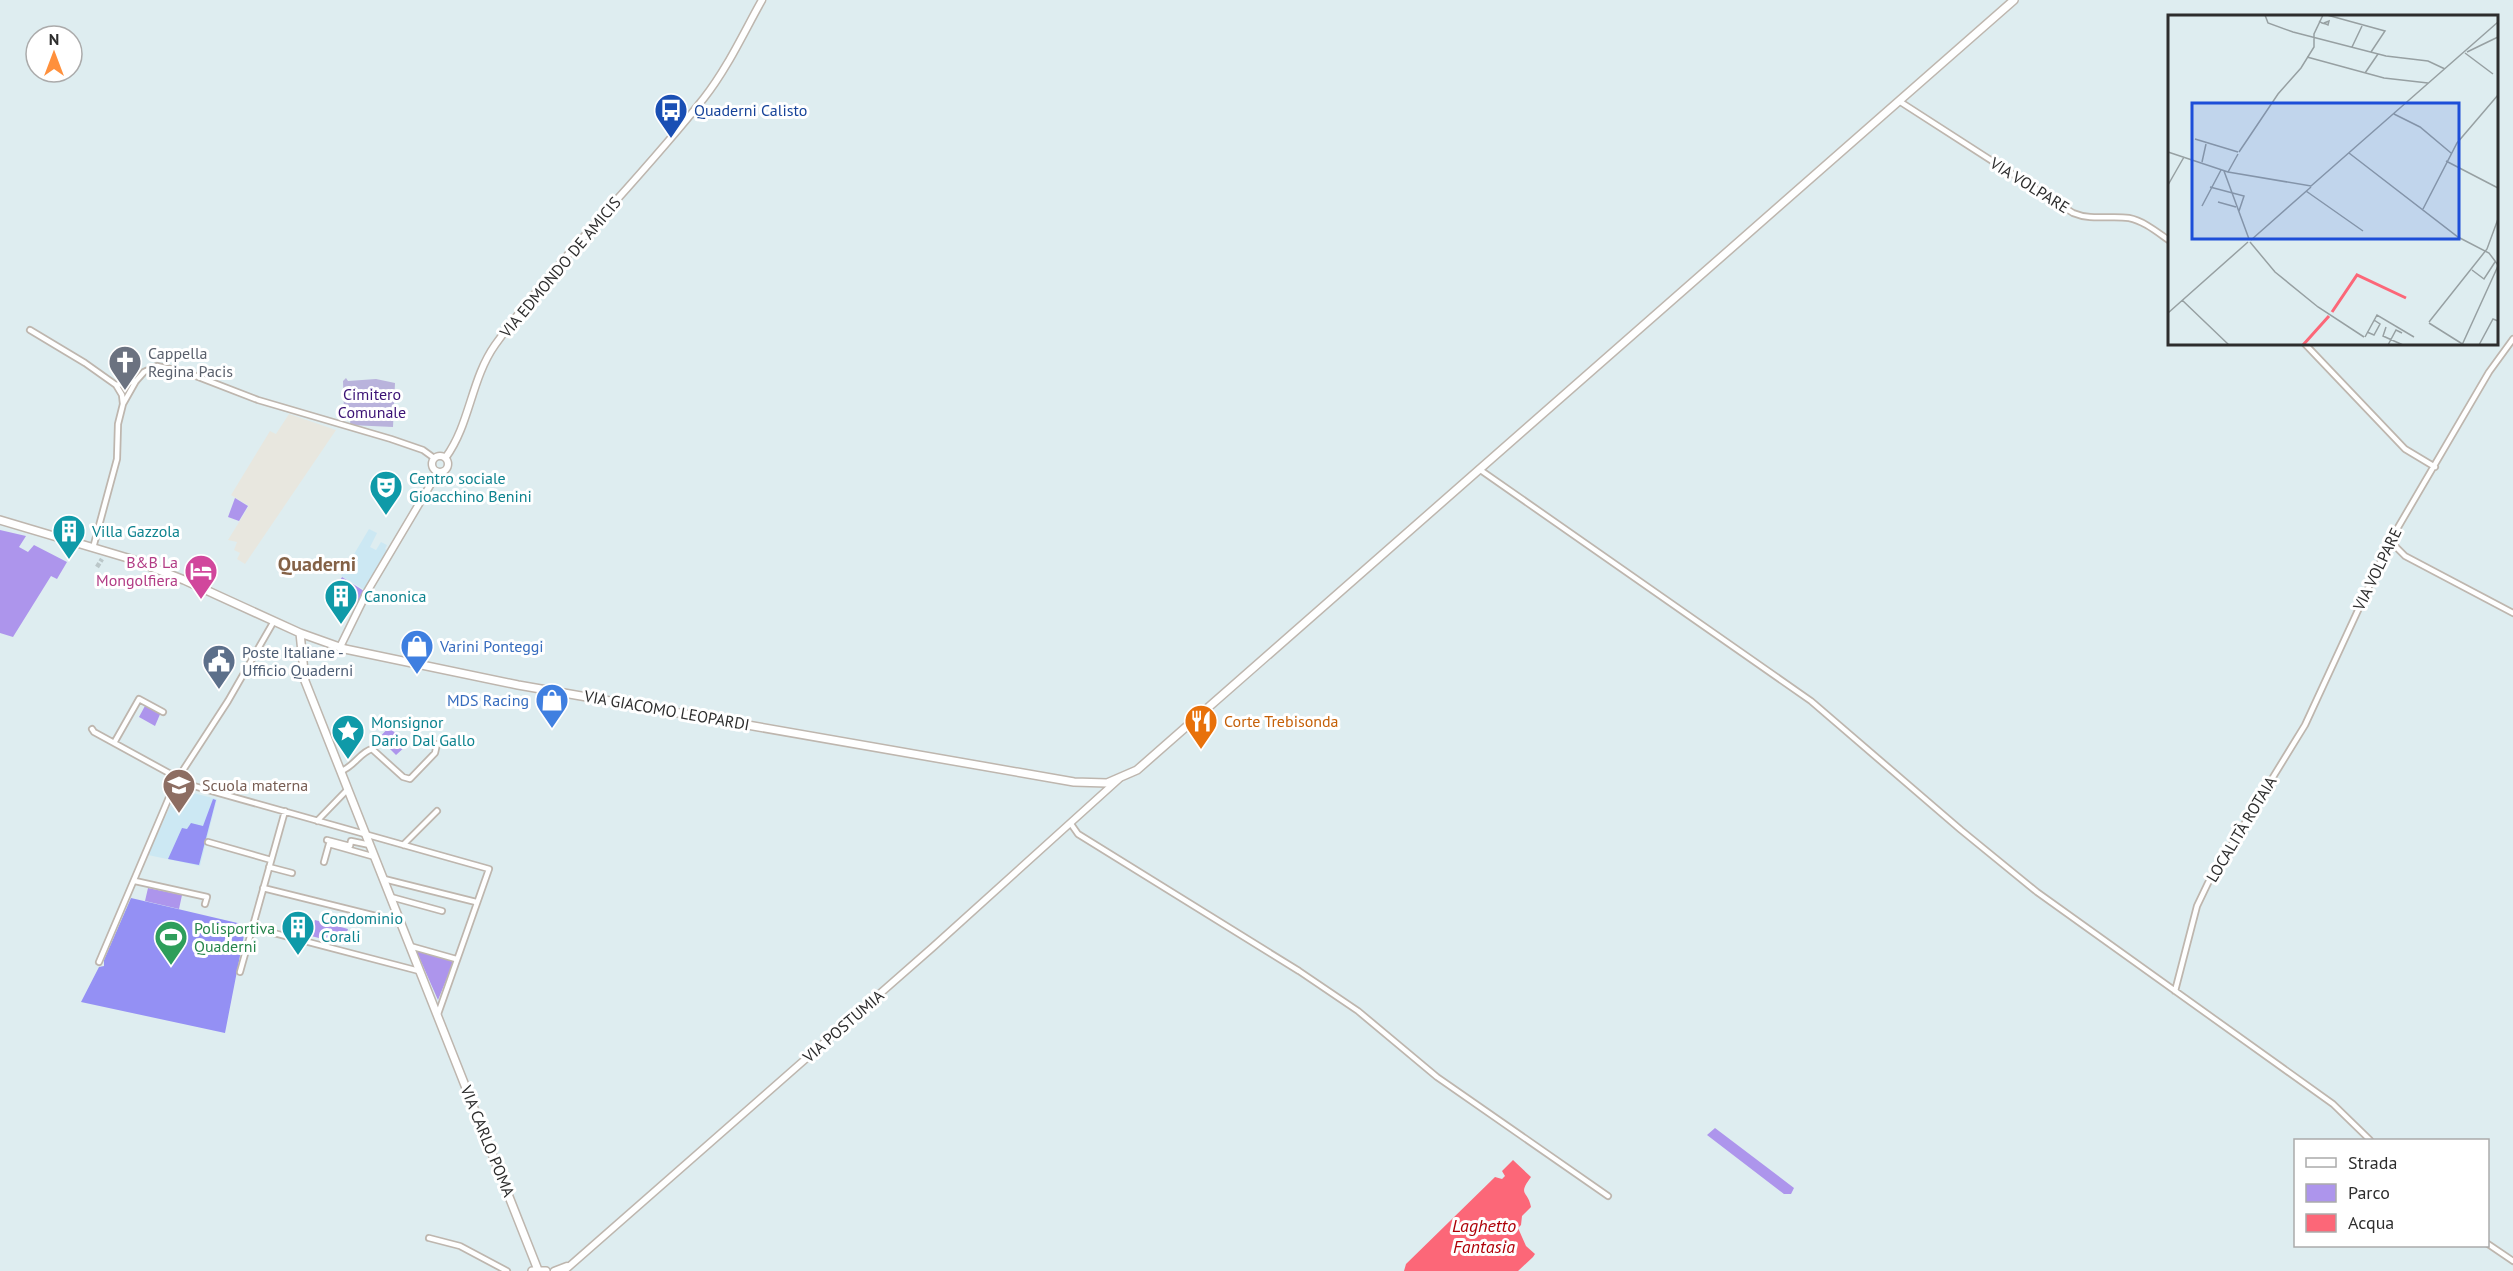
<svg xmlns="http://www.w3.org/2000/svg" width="2513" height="1271" viewBox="0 0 2513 1271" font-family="'PT Sans',sans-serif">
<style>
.industrial{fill:#e8e7df}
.education{fill:#cce8f3}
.green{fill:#ad95ec}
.cemetery{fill:#b9b3dc}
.pitch{fill:#9490f4}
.plaza{fill:#d6dddf}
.water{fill:#fc6778}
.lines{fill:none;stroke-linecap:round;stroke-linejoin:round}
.minor-tunnel{stroke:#bbc7c9;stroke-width:4.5;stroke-dasharray:4.5 2;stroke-linecap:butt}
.minor-casing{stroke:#beb6ae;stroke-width:8}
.tertiary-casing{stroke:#beb6ae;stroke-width:9}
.secondary-casing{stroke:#beb6ae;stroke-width:10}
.minor{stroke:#fff;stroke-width:4.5}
.tertiary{stroke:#fff;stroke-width:6}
.secondary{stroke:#fff;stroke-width:7}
.labels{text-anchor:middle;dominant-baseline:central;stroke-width:6;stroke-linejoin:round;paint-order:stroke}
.transit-label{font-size:16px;fill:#164399;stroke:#fff;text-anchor:start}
.street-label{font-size:16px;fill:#2d2d2d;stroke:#fff}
.worship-label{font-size:16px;fill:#5b616d;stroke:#fff;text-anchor:start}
.park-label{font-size:16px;fill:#3b1275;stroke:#fff}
.culture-label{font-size:16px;fill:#0d838f;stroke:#fff;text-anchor:start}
.hotel-label{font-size:16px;fill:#b23c85;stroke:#fff;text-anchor:end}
.shop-label{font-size:16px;fill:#366cbe;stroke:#fff;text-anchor:start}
.service-label{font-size:16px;fill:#4e5e75;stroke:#fff;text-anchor:start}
.food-label{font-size:16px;fill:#c56008;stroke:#fff;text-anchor:start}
.education-label{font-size:16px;fill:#785e54;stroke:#fff;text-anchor:start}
.leisure-label{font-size:16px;fill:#27864d;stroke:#fff;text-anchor:start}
.water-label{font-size:18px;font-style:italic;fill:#ae0007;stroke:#fff}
.quarter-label{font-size:20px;font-weight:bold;fill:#846247;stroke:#fff}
.inset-river{fill:none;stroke:#fc6778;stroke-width:3}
.inset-road{fill:none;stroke:#97a0a2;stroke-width:1.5}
.view{fill:#1d4ed8;fill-opacity:0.15;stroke:#1d4ed8;stroke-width:3}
.inset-edge{fill:none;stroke:#2d2d2d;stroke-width:3}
</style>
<rect width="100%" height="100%" fill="#deedf0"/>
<path class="industrial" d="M289,414L336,430L245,564L237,559L240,553L234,550L237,542L228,540L249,506L231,495L270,431L276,434Z"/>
<path class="education" d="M369,529L377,533L370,547L376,550L381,542L387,545L385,549L388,551L365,590L341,576Z
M181,790L217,799L200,866L148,855L177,791Z"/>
<path class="green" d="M235,498L248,506L239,521L228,517Z
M0,530L26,536L19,547L28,552L34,545L67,562L57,579L51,576L13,637L0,633Z
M342,577L364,591L357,604L334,592Z
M146,704L161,712L155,726L139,717Z
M389,727L407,745L396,755L379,738Z
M148,888L182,895L179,909L145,901Z
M315,920L348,929L346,935L342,934L343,944L311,936Z
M416,950L454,961L438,1000Z
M1715,1128L1794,1188L1791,1194H1784L1707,1135Z"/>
<path class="cemetery" d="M346,378L348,381L376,379L395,383L393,427L350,425L351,413L344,412L343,381Z"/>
<path class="pitch" d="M213,799L216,800L199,865L168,859L182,828L187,829L191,823L203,826Z
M131,898L246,925L225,1033L81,1002L99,967L104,966V960Z"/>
<path class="plaza" d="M200,562L216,569L208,585L187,575L192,565Z"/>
<path class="water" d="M1513,1160L1531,1177C1517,1196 1528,1190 1531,1207L1522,1216L1521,1225L1518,1228L1526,1246L1535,1254L1533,1257L1518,1271H1404L1406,1264L1495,1177L1502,1179L1505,1176L1502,1171Z"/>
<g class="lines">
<path class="minor-tunnel" d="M97,567L102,559"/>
<defs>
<path id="minor" d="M1899,101L2073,213C2092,221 2110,215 2129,218C2144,221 2157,232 2170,241
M30,330L85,363L116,385L136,381
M2305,344L2405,449L2435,467
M116,385L122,395L123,404
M1479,469L1811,701L1961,830L2037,892L2333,1104L2370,1140
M2390,541L2405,556L2513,613
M93,548L117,459L118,424L123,404L136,381L144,372L157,366L188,373L258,400L391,439L423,450L434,458
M187,581L194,567L201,564L210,571L203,588
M92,729L94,732L178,778
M114,743L139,699L163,712
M341,771C354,767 360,752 372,749L403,777L410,779L435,753L437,744
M176,781L489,869L438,1014
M317,821L348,789
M1071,824L1078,834L1299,971L1358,1011L1437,1077L1608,1196
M327,840L350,846L351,841L370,845
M208,842L271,860
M403,845L437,811
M324,862L329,844L375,857
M269,867L292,873
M384,879L476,902
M135,881L207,897L205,904
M263,888L400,922
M391,897L442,911
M251,927L419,971
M410,946L456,959
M99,962L176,781L228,701L274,621
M240,972L285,811
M2175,991L2197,906L2208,883L2305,725L2390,541L2489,372L2513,339
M429,1238L460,1246L507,1271
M2488,1244L2513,1261"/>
<path id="tertiary" d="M432 464a8 8 0 1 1 16 0a8 8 0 1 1-16 0Z
M446,457C470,424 471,379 495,345C558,258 637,183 704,98C727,69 744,32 762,0
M340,647L368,590L438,472
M554,1271L567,1266
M564,1271L933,947L1119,779"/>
<path id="secondary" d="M0,520L131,559L184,580L300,633L345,649L518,685L1074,782L1107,783L1137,770L2014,0
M300,633L305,681L538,1270
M532,1271H546"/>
</defs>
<use href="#minor" class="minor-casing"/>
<use href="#tertiary" class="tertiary-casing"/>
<use href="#secondary" class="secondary-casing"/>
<use href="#minor" class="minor"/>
<use href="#tertiary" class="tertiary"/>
<use href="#secondary" class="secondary"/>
</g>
<defs>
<symbol id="bus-pin" viewBox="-11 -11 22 30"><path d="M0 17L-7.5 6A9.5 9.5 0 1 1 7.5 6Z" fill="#1a4fb4" stroke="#fff"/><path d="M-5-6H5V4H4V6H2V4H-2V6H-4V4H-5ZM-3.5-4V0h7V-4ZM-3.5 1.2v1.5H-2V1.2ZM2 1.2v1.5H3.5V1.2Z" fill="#fff"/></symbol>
<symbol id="church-pin" viewBox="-11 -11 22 30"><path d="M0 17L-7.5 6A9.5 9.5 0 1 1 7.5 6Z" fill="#6b7280" stroke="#fff"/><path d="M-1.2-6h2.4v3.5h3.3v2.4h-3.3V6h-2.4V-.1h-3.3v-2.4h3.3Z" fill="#fff"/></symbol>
<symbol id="theatre-pin" viewBox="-11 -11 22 30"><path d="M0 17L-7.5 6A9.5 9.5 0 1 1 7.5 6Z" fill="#0f9aa8" stroke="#fff"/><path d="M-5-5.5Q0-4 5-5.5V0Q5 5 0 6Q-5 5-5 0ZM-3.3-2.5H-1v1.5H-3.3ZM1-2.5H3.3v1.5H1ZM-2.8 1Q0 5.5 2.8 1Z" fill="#fff"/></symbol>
<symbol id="building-pin" viewBox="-11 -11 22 30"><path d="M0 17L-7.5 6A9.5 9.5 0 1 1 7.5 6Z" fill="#0f9aa8" stroke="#fff"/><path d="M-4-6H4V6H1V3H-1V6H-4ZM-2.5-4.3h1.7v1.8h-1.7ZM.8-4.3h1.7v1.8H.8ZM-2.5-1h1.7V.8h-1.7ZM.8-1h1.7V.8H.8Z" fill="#fff"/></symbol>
<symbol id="hotel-pin" viewBox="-11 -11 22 30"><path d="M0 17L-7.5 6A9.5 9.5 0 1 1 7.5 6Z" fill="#d1479c" stroke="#fff"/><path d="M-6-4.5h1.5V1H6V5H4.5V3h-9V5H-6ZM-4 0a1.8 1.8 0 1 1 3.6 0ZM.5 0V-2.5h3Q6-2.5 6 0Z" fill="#fff"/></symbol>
<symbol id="shop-pin" viewBox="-11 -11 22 30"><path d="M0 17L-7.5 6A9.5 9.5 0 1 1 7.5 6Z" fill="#3f7fe0" stroke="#fff"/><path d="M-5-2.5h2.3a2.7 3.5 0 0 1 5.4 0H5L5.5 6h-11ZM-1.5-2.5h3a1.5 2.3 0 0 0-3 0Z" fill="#fff"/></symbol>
<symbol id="civic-pin" viewBox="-11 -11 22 30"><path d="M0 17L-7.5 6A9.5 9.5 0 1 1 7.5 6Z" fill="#5c6f8a" stroke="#fff"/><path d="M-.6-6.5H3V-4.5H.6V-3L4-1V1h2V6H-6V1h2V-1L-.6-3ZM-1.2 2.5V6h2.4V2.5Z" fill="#fff"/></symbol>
<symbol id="restaurant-pin" viewBox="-11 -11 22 30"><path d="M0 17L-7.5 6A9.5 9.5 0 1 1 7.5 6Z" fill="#e8710a" stroke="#fff"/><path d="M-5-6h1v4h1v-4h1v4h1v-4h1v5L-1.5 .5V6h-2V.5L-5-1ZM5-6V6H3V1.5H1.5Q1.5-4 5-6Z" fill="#fff"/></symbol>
<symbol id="sight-pin" viewBox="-11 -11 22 30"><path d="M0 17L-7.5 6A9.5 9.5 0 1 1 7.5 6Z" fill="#0f9aa8" stroke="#fff"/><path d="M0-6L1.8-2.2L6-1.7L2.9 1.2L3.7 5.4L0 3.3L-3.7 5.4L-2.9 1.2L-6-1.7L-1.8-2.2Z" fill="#fff"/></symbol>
<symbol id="school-pin" viewBox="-11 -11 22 30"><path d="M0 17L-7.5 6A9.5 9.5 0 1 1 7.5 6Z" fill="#8d6e63" stroke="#fff"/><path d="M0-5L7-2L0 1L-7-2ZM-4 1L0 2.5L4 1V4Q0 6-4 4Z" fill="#fff"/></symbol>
<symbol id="stadium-pin" viewBox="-11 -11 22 30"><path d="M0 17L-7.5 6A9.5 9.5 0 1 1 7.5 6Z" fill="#2e9e5b" stroke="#fff"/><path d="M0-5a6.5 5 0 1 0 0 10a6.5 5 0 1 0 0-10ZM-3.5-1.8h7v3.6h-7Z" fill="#fff"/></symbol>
</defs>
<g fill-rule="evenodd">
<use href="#bus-pin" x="652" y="91" width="38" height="52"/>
<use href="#church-pin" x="106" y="343" width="38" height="52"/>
<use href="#theatre-pin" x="367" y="468" width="38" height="52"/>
<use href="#building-pin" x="50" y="512" width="38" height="52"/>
<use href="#hotel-pin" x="182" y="552" width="38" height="52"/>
<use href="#building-pin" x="322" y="577" width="38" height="52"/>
<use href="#shop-pin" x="398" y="627" width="38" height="52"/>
<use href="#civic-pin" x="200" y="642" width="38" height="52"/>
<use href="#shop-pin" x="533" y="681" width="38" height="52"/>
<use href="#restaurant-pin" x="1182" y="702" width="38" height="52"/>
<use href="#sight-pin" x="329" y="712" width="38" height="52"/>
<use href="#school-pin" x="160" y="766" width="38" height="52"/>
<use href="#building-pin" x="279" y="908" width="38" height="52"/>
<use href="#stadium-pin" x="152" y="918" width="38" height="52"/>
</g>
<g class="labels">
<g class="transit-label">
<text x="694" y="110">Quaderni Calisto</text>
</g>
<g class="street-label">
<text transform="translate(2030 185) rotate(32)">VIA VOLPARE</text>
<text transform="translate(560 267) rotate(-50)">VIA EDMONDO DE AMICIS</text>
<text transform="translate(2377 569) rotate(-64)">VIA VOLPARE</text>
<text transform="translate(667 710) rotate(10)">VIA GIACOMO LEOPARDI</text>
<text transform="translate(2241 829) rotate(-59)">LOCALITÀ ROTAIA</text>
<text transform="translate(843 1026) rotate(-41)">VIA POSTUMIA</text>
<text transform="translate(488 1141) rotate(68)">VIA CARLO POMA</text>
</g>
<g class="worship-label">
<text x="148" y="353">Cappella<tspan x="148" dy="18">Regina Pacis</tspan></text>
</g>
<g class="park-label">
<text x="372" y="394">Cimitero<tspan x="372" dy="18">Comunale</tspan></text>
</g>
<g class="culture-label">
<text x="409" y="478">Centro sociale<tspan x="409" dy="18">Gioacchino Benini</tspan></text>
<text x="92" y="531">Villa Gazzola</text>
<text x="364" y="596">Canonica</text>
<text x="371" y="722">Monsignor<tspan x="371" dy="18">Dario Dal Gallo</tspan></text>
<text x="321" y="918">Condominio<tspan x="321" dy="18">Corali</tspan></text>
</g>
<g class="hotel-label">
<text x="178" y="562">B&amp;B La<tspan x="178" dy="18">Mongolfiera</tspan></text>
</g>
<g class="shop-label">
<text x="440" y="646">Varini Ponteggi</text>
<text x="529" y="700" text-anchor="end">MDS Racing</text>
</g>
<g class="service-label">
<text x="242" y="652">Poste Italiane -<tspan x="242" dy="18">Ufficio Quaderni</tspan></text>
</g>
<g class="food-label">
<text x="1224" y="721">Corte Trebisonda</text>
</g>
<g class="education-label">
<text x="202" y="785">Scuola materna</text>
</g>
<g class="leisure-label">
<text x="194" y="928">Polisportiva<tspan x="194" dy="18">Quaderni</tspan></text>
</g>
<g class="water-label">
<text x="1484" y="1225">Laghetto<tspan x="1484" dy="21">Fantasia</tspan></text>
</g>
<g class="quarter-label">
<text x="317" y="564">Quaderni</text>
</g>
</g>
<g transform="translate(2168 15)">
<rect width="330" height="330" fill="#deedf0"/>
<path class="inset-river" d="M164,297L189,260L238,283M135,330L161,301"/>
<path class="inset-road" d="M97,0L100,8L125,17L218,41L260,46L277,54M159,0L217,16L203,37M151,6L154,8L158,9L160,10L161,6L156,8M184,32L194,11M299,37L330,22M297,38L325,59M139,42L216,63L260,68M197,58L210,39M226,99L252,112L283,138M27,124L70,137M0,137L60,157L143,171L330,7M71,137L110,79L133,53L146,32V19L155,0M181,138L290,222L321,238L330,250M278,146L330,173M34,147L38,129M56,156L81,224M60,157L70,139M0,170L16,142M42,172L76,181L71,196M138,176L195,216M50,187L68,192M34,191L53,155M255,194L289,128L330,80M83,225L143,172M82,227L107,257L150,292L196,322M304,255L316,264L327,247M14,285L61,330M0,298L80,227M261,307L319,234L330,204M261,308L296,330M218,312L215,321L235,330M199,317L206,320L212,309L206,305M197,322L209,300L246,322M220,330L228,315L234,318M294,330L330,251M311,330L325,304L330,306"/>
<path class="view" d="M24,88H291V224H24Z"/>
<rect width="330" height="330" class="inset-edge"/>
</g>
<rect x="2294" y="1139" width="195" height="108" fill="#ffffff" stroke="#ababab" stroke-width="1.5"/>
<rect x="2306" y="1158" width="30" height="9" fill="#ffffff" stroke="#ababab" stroke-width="1.5"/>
<text x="2348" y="1169" font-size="18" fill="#2d2d2d">Strada</text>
<rect x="2306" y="1184" width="30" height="18" fill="#ad95ec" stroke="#ababab" stroke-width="1.5"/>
<text x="2348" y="1199" font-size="18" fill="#2d2d2d">Parco</text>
<rect x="2306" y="1214" width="30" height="18" fill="#fc6778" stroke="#ababab" stroke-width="1.5"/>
<text x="2348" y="1229" font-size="18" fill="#2d2d2d">Acqua</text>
<g transform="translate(54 54)"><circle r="28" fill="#ffffff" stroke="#ababab" stroke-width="1.5"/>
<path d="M0-4.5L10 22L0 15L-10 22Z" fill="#ff903c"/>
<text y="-9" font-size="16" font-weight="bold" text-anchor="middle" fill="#2d2d2d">N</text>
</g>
</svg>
